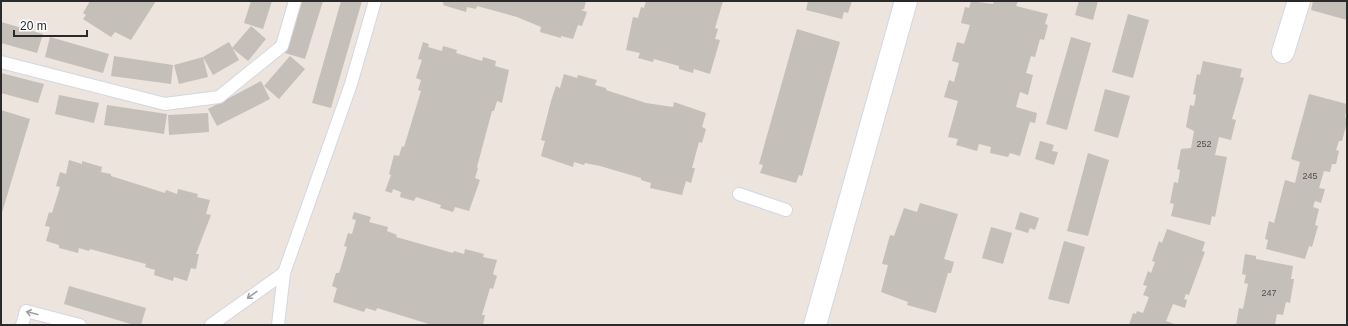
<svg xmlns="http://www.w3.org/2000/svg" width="1348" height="326" viewBox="0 0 1348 326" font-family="Arial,sans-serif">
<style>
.building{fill:#c4bfb8}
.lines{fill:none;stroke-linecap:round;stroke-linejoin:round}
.service-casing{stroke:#d2d7e3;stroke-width:14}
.minor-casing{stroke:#d2d7e3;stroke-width:24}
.service{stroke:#fff;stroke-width:12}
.minor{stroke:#fff;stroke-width:22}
.oneway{stroke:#9f9f9f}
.labels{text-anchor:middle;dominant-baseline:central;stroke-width:3.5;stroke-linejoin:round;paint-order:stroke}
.number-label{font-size:9px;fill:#504f4e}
</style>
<rect width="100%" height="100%" fill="#ece4dd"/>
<path class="building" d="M90,1H156L131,40L115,32L111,37L83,19L86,15L83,13Z
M251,1H272L263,29L244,23Z
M302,1H323L305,59L285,53Z
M341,1H362L331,108L312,103Z
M439,1H586L584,9L581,10L587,12L582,26L578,25L573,39L561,36V38L540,32L541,27L517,17L477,6L476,9L467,7L466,12L443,5L444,3Z
M646,1H723L715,28L718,29L715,39L720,40L710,74L694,69L693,73L679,69V66L654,59L653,62L638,58L640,53L626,50L633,17L638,18L641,7L644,8Z
M808,1H852L848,13L844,12L842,19L806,10Z
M971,1L993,4L994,1H1018L1016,6L1048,14L1045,24L1048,25L1044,40L1040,39L1035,57L1031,56L1026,73L1033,75L1028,95L1020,92L1016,107L1037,113L1035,123L1030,122L1020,156L1010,153L1008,157L990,153L991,147L979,144L977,151L956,145L958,139L948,137L958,101L944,97L949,80L954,82L959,63L952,61L957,42L964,44L970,25L961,23L965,7L969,8Z
M1079,1H1098L1093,20L1075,15Z
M1313,1H1347V20L1311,10Z
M1128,14L1149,20L1133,78L1112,72Z
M1,22L43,34L37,53L1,43Z
M251,26L266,39L248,61L232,48Z
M797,29L840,42L802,176L799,175L796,183L760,173L763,165L759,164Z
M50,37L109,54L103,73L45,57Z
M1071,37L1091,43L1067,130L1046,124Z
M229,42L239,60L213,75L203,57Z
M423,42L429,44L428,47L442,51L443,46L457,50L456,53L482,61L483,57L496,61L495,66L509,70L502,103L497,101L494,111H492L477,167L478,168L475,178L480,180L469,211L455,207L453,212L440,208L441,205L416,197L414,201L400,197L401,192L393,189L392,193L385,191L391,175L389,174L394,155L399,156L402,146L404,147L421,91L418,90L421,80L416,78L422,60L418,59Z
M114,56L173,65L171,84L111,76Z
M290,56L305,69L279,99L264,86Z
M203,57L208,77L179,84L174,65Z
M1203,61L1242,69L1240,77L1244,78L1232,119L1236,120L1231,140L1219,137L1215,155L1227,157L1215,217L1212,216L1210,225L1171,216L1174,204L1170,203L1174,182L1178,183L1180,170L1177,169L1181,149L1191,148L1194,131L1186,127L1190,105L1194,106L1196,95L1193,94L1197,74L1200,75Z
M1,73L44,84L38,103L1,93Z
M564,74L577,78L578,75L597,80L595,85L606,88V90L646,103L673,107L674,102L706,113L702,127L706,129L702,143L699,142L692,168H695L691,183L686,181L682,195L650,188L651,183L641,180V178L600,166L585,163L584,165L574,162L573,167L541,156L545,141L541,140L551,101L556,86L560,88Z
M261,81L270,99L217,126L208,109Z
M1105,89L1130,96L1118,138L1094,131Z
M1309,94L1347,104L1345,117L1347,118V122L1342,141H1339L1336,150L1339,151L1336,164H1332L1330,172L1324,171L1319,188L1325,189L1321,203L1315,201L1313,207L1319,209L1315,225L1318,226L1312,247L1309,246L1305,259L1266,249L1268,240L1265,239L1269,221L1274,223L1285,180L1295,183L1300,162L1291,159Z
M59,95L99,103L94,123L55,114Z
M107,105L167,114L164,134L104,125Z
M1,110L30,119L1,216Z
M208,113L209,132L169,135L168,115Z
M1040,141L1054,145L1052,151L1058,152L1054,165L1035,159Z
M1088,153L1109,160L1088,236L1067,231Z
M69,160L82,164V161L102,167L101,172L111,174V176L165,193L166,190L177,194L178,189L198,194L197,197L210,200L206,214L211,215L196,254H199L196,269L191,268L187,281L174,277L173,281L154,275L155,270L145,267L146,264L90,249L89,251L79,248L78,253L59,248V245L46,241L50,227L45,226L49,212L52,213L60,187L56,186L60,172L66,174Z
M920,203L958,214L944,259L954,262L951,273H948L936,313L907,305L908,302L881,292L888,265L882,264L890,235L894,236L904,208L917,212Z
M354,212L371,217L369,222L388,227L387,231L397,235L396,237L453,253L454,251L464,254L465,249L484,254L483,257L497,260L493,274L497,276L493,289L490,288L482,315H485L483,325H432L377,308L376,311L366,308L364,312L333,302L337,288L332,286L336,273H339L347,247L344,246L348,233L352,234L356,220L352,219Z
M1020,212L1039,218L1035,230L1030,228L1028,233L1015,229Z
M991,227L1012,233L1003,264L982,258Z
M1167,229L1205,242L1202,251L1205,252L1189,295L1186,294L1184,299L1187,300L1185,308L1173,304L1166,321L1177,325H1129L1133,313L1136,314L1137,311L1143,313L1149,297L1143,295L1147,286L1143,285L1148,271L1151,273L1155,262L1152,261L1159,241L1162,243Z
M1064,241L1085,247L1069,304L1048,299Z
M1245,254L1256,256V259L1293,266L1291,279H1294L1290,303L1286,302L1283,315L1277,314L1275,325H1236L1239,308L1243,309L1248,284L1244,283L1246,275L1242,274Z
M69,286L146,308L141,325H134L64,304Z"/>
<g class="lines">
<defs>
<path id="service" d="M1,62L165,104L219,97L282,46L295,1
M739,194L786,210
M22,325L26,311L80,325
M211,325L284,273
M278,325L284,273L351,84L375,1"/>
<path id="minor" d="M1283,52L1299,1
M815,325L906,1"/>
</defs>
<use href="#service" class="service-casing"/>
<use href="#minor" class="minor-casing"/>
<use href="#service" class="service"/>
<use href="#minor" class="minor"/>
</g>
<defs><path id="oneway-shaft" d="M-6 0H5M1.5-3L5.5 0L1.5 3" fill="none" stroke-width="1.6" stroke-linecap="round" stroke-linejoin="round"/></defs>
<g class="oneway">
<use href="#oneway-shaft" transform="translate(252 295) rotate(144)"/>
<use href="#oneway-shaft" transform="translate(32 313) rotate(-166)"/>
</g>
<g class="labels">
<g class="number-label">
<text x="1204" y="144">252</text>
<text x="1310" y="176">245</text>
<text x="1269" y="293">247</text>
</g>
</g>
<rect width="1348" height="326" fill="none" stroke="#2a2a2a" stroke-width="4"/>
<path d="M14 30v6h73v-6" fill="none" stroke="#2a2a2a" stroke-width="2"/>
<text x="20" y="30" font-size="12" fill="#2a2a2a" stroke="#ffffff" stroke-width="3" paint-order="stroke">20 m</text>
</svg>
